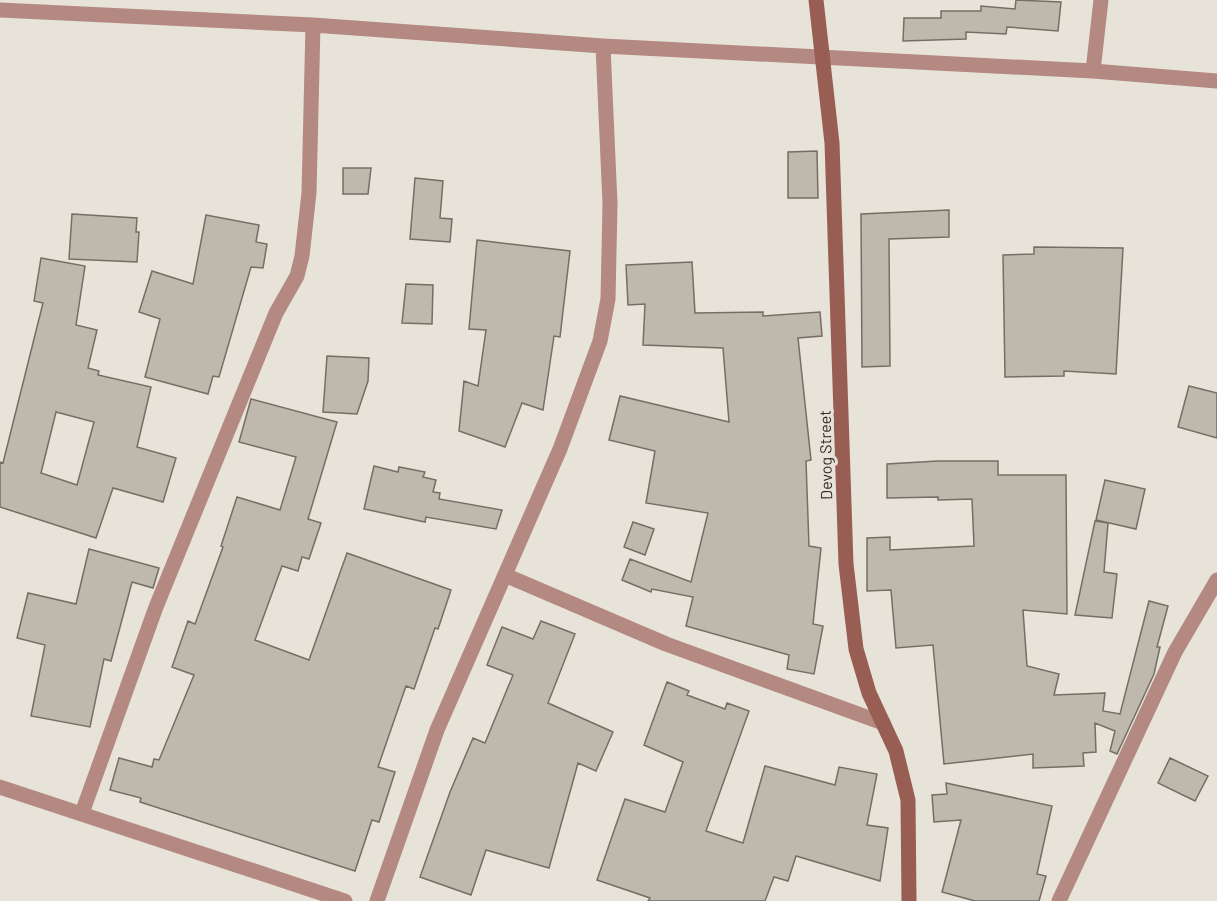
<svg xmlns="http://www.w3.org/2000/svg" width="1217" height="901" viewBox="0 0 1217 901" font-family="Barlow,sans-serif">
<style>
.building{fill:#beb8ad;stroke:#746e65;stroke-width:1.5;fill-rule:evenodd}
.lines{fill:none;stroke-linecap:round;stroke-linejoin:round}
.street{stroke:#b38981;stroke-width:15}
.secondary{stroke:#985d53;stroke-width:15}
.labels{text-anchor:middle;dominant-baseline:central;stroke-width:6;stroke-linejoin:round;paint-order:stroke}
.street-label{font-size:16px;fill:#302e29;stroke:#e8e3d8}
</style>
<rect width="100%" height="100%" fill="#e8e3d8"/>
<path class="building" d="M1016,0L1061,2L1058,31L1007,27L1006,34L966,32V39L903,41L904,18H941V11H981V6L1015,9Z
M817,151L818,198H788V152Z
M343,168H371L368,194H343Z
M415,178L443,181L440,218L452,219L450,242L410,239Z
M949,210V237L889,239L890,366L862,367L861,214Z
M72,214L137,218L136,232H139L137,262L69,259Z
M206,215L259,225L256,242L267,244L263,268L251,267L219,377L213,376L208,394L145,377L160,319L139,312L152,271L193,284Z
M477,240L570,251L560,337L554,336L543,410L522,403L505,447L459,431L464,381L478,386L486,330L469,329Z
M1034,247L1123,248L1116,374L1064,371V376L1005,377L1003,255L1034,254Z
M41,258L85,266L76,325L97,330L88,368L99,371L98,375L151,387L137,447L176,458L163,502L113,488L96,538L0,507V462L3,463L43,303L34,301ZM56,412L94,422L77,485L41,473Z
M692,262L695,313L763,312V316L820,312L822,336L798,338L811,460L806,461L809,546L821,548L813,624L823,626L814,674L787,669L789,655L686,626L693,597L652,589L651,592L622,580L630,559L691,582L708,513L646,503L655,451L609,440L620,396L729,422L723,348L643,345L645,304L628,305L626,265Z
M406,284L433,285L432,324L402,323Z
M327,356L369,358L368,381L357,414L323,412Z
M1189,386L1217,393V438L1178,427Z
M251,399L337,422L308,519L321,523L309,559L302,557L298,571L282,566L255,640L309,660L347,553L451,590L438,629L435,628L414,689L406,686L378,767L395,772L379,822L372,820L355,871L140,802L141,798L110,790L119,758L152,767L154,759L159,760L194,675L172,667L188,621L195,624L223,547L221,546L237,497L280,510L296,457L239,442Z
M938,461H998V475H1066L1067,614L1023,610L1027,666L1059,674L1054,695L1105,693L1103,711L1120,714L1149,601L1168,606L1157,647H1160L1154,674L1117,754L1110,751L1115,731L1095,723L1096,752L1083,753L1084,766L1033,768V754L944,764L933,645L896,648L891,590L867,591V538L890,537V550L974,546L972,499L938,500V497L887,498V464Z
M374,466L398,472L399,467L425,472L423,477L436,480L433,492L440,493L439,499L502,510L496,529L426,517L425,522L364,509Z
M1105,480L1145,489L1136,529L1096,520Z
M1095,521L1108,523L1104,572L1117,574L1112,618L1075,615Z
M633,522L654,529L645,555L624,547Z
M89,549L159,568L153,588L132,582L111,661L104,659L90,727L31,716L45,645L17,638L28,593L76,604Z
M541,621L575,634L548,703L613,732L596,771L578,763L549,868L486,850L471,895L420,877L450,792L473,738L485,743L513,675L487,665L502,627L533,639Z
M667,682L689,691L687,695L725,709L727,703L749,711L706,831L743,843L765,766L835,785L839,767L877,774L867,825L888,828L880,881L796,856L788,881L774,877L765,901H648L650,898L597,880L625,799L665,812L683,762L644,745Z
M1170,758L1208,776L1195,801L1158,783Z
M946,783L1052,806L1037,874L1046,876L1039,901H975L942,892L961,820L934,822L932,795L947,794Z"/>
<g class="lines">
<path class="street" d="M0,10L313,25L603,46L1093,71L1217,81
M1093,71L1101,0
M507,576L666,644L883,723
M0,787L345,901
M82,813L156,607L276,313L297,276L302,256L309,193L313,25
M377,901L437,730L560,449L600,341L608,299L610,204L603,46
M1059,901L1175,652L1217,580"/>
<path class="secondary" d="M816,0L832,143L846,564L856,649L869,693L896,751L908,800L909,901"/>
</g>
<g class="labels">
<g class="street-label">
<text transform="translate(825 455) rotate(-91)">Devog Street</text>
</g>
</g>
</svg>
